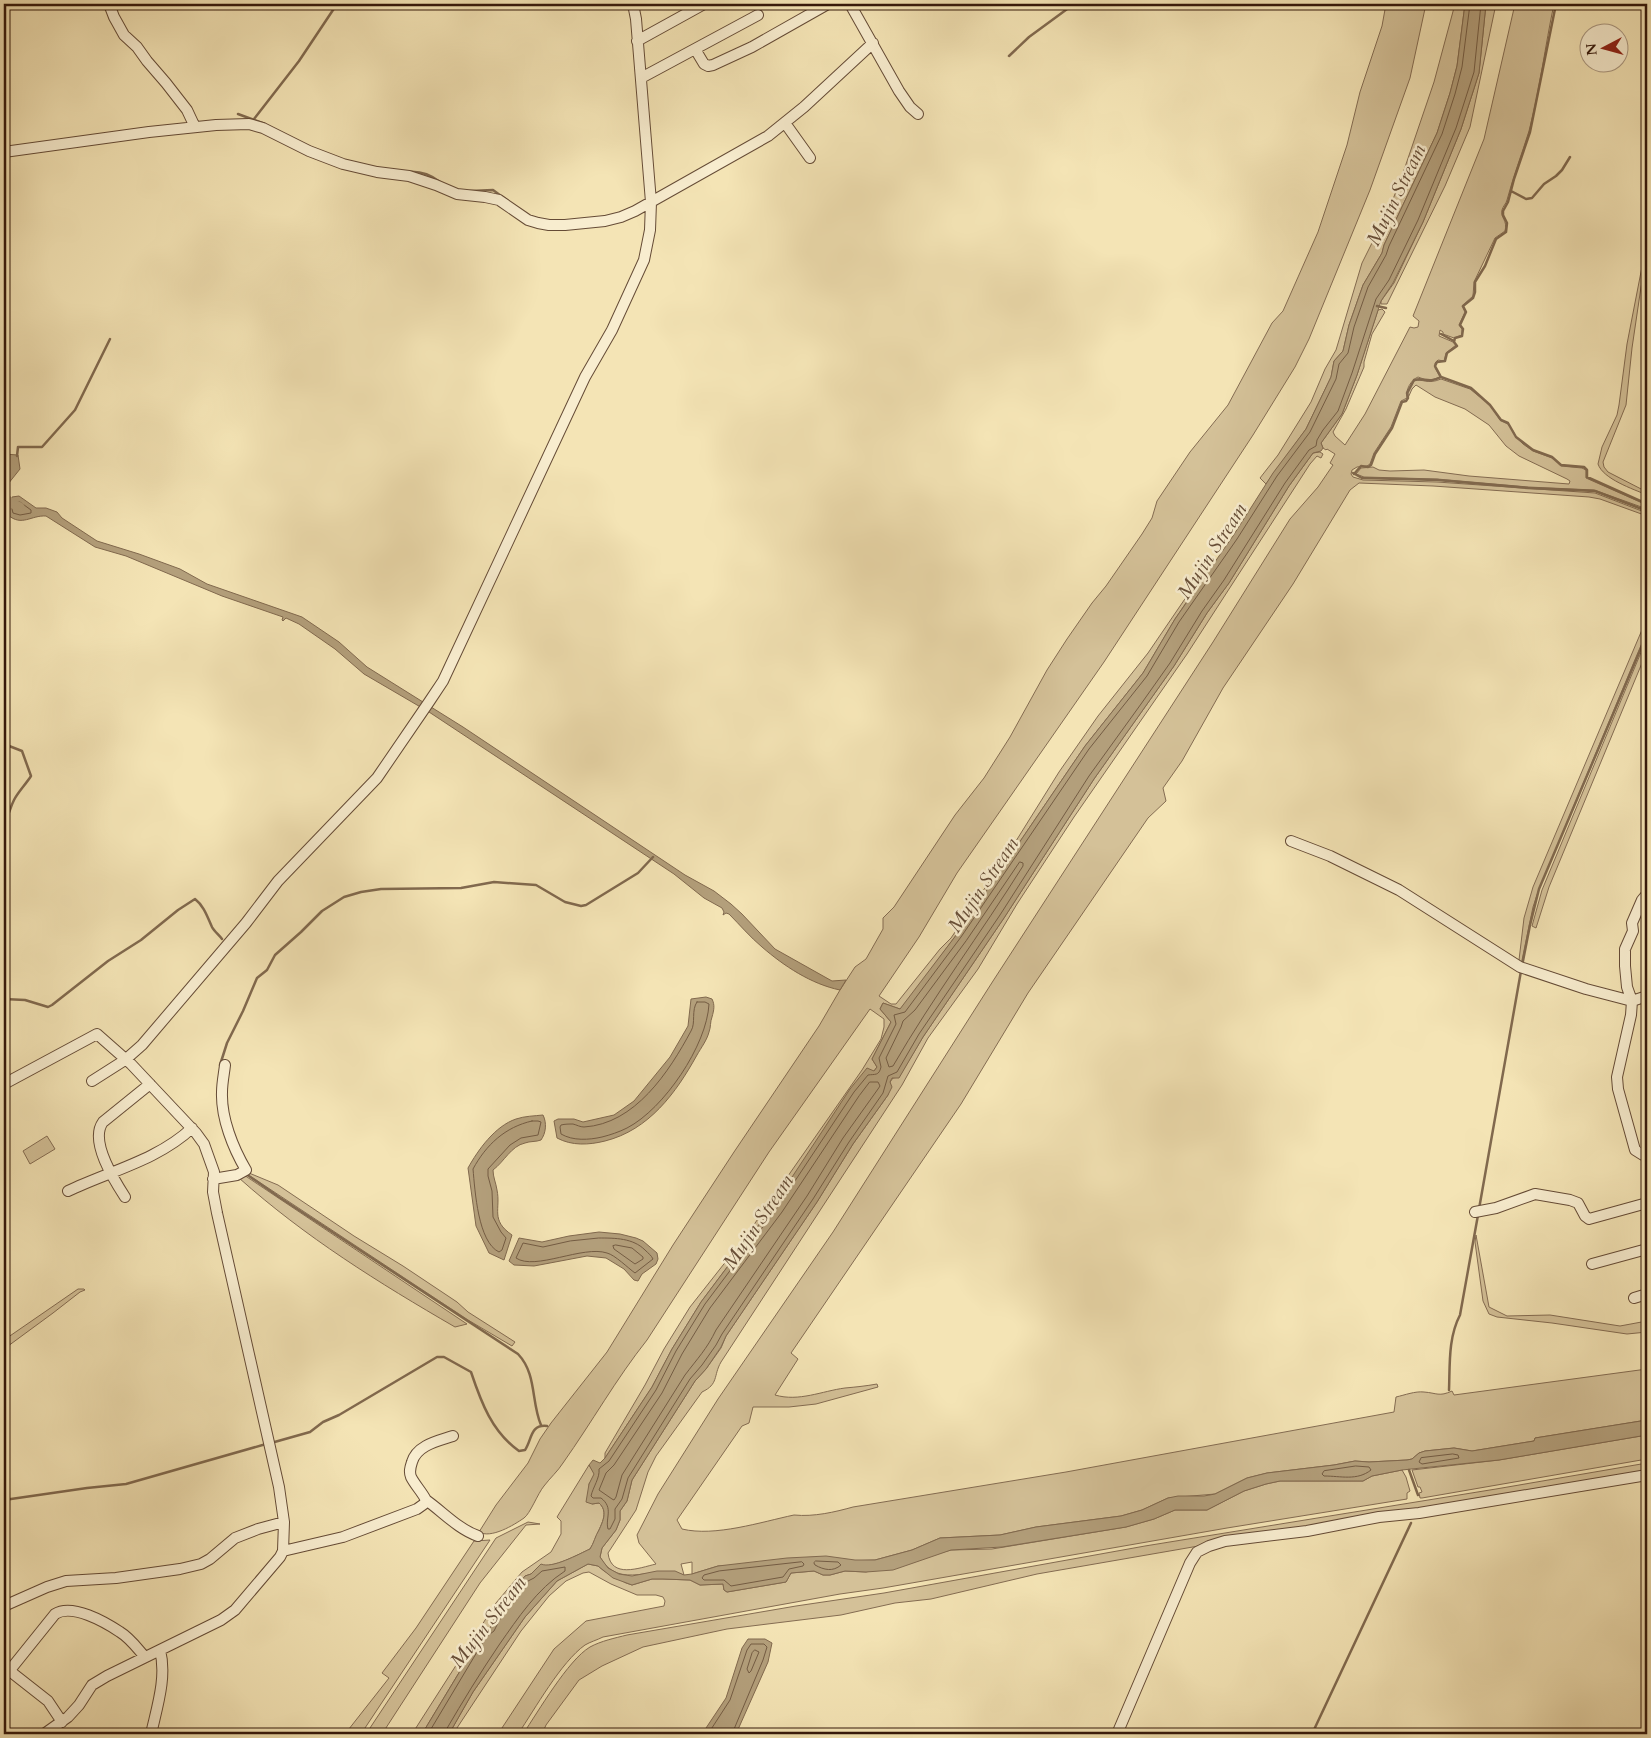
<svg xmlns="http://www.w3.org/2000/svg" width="1651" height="1738" viewBox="0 0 1651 1738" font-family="Cardo,serif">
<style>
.green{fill:#d4c198;stroke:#846c52}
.water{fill:#b39f7b;stroke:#81694e}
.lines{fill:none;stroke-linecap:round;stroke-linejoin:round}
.shore{stroke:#745c43;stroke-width:1}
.stream{stroke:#81694e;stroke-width:2.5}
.canal{stroke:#b39f7b;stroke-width:9}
.minor-casing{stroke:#654b36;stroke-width:12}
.minor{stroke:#f8edcf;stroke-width:10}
.labels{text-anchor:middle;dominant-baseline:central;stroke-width:5;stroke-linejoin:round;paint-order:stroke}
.water-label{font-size:20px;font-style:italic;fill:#674e38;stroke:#f8edcf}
</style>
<rect width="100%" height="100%" fill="#f4e4b5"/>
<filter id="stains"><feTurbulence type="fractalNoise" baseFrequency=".004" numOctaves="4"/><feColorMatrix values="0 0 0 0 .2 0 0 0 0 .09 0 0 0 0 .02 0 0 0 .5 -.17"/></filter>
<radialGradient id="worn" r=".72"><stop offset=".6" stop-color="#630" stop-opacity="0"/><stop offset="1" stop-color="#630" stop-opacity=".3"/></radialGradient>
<path class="green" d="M1386,4H1426L1410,78L1370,190L1309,339L1295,367L1253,435L1104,662L957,873L919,937L879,996L891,1004H896L940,949L951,938L1006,857L1059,772L1098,716L1148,653L1206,568L1209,569L1175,619L1143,673L1085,746L957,934L906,1003L900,1009L883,1003L880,1009L891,1022L872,1059L877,1067L701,1302L672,1349L652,1387L605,1458V1453L645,1385L664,1349L690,1307L746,1236L862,1070L881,1039L884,1027V1019L870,1009L769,1152L647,1340C616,1379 592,1422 563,1463C558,1471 550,1478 544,1486C538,1493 530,1514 524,1518C514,1525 491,1539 479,1532L496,1505L528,1463L540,1439L551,1423L607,1352L673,1245L734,1152L819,1026L840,990L855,967L866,959L883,929V918L894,907L955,815L984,778L1010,737L1047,670L1067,639L1092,603L1106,586L1142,534L1152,518L1157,501L1190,452L1228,405L1272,323L1283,311L1318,232L1347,145L1360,92L1382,26Z
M1455,4H1465L1457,66L1450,93L1437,133L1384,245L1382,253L1363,285L1349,325L1343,351L1334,361L1331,377L1319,402L1306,429L1266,484L1260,478L1278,455L1311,402L1325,369L1336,350L1362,263L1390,207L1403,173L1434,82Z
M1486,4H1496L1470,127L1445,186L1387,304H1381V301L1394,283L1423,222L1461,129L1479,73Z
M1515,4H1554C1545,46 1540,89 1529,131C1522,154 1513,177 1507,200C1506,204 1503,206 1502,210C1500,218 1508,220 1505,231L1495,238L1474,282L1473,296L1462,306L1465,312L1459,325L1462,329V335L1454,338L1443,334V332L1440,330L1439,336L1453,342L1456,345L1446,353L1444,361L1438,360L1435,363V368L1440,377L1429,381L1418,377C1411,380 1405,390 1407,398L1401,401L1391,427L1374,453L1370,464L1367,466L1357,467L1352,470L1351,474L1353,477L1363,480L1437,482L1595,493L1647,513V516L1600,499L1589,497L1433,486L1359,483L1350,490L1293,584L1223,688L1182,761L1163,788L1166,801L1148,818L1028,993L961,1104L791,1353L798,1359L775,1395C799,1402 822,1391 845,1388C856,1387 866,1386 877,1384L878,1387L816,1404L789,1407H753L749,1423L742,1426L677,1520L682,1529C715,1537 761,1522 794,1515C814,1517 835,1512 853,1507L1066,1472L1394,1412L1396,1397C1405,1395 1415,1391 1424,1392C1437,1393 1439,1397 1452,1391L1454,1395L1647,1369V1420L1535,1438L1534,1441L1472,1451L1454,1448L1425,1451L1419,1453L1412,1459L1407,1460L1369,1462L1355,1461L1334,1465L1267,1473L1247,1478L1215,1494L1168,1498L1142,1510L1121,1516L1036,1527L1000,1535L940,1538L912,1550L875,1560L718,1566L692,1574V1562L681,1564L684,1575C655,1563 619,1592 600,1557L602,1548L616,1530L620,1520V1511L627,1501L632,1480L695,1381L706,1369L721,1348L726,1336L817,1202L853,1144L888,1095L890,1082L893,1078L899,1077L923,1037L1004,918L1094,779L1174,666L1207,613L1229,583L1289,486L1313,453L1320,452L1323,454L1321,458L1317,456L1310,464L1187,654L1074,817L1017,904L978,969L928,1038L902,1085L721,1362C713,1376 719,1384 702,1392L656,1456L648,1472L636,1510L608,1553C611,1579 639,1568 656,1564L639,1543L637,1535L658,1494L718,1399L833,1232L993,981L1213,642L1290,519L1318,487L1333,465L1330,463L1335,454L1327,449L1326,450L1323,448L1321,443L1342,414L1357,375L1378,310L1382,309L1385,312L1372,334L1364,362V367L1346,409L1333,432L1335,436L1345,445L1365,414L1410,327L1414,328L1418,327L1419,321L1413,316L1484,139Z
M1647,241V260L1641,287L1632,348L1626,405L1603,462L1604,467L1608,472L1647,492V495C1633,489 1603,479 1598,464L1602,447L1617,415L1619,405L1627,344Z
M1441,379L1470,389L1490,405L1500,420L1508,424L1513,431L1516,437L1523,444L1533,451L1555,459L1561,466L1582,468L1586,470V478L1647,505V509L1594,490L1528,487L1437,479L1364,477L1356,474L1361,468L1373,467L1379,470L1390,471L1424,470L1469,476L1569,484L1570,481L1567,479L1519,456L1506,446L1489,425L1465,409L1435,397L1416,385L1412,389L1408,398V393L1414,381C1423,378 1427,385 1441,379Z
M1647,618V631L1539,889L1533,907L1521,965L1519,960L1524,918L1533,887Z
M1647,638V651L1549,887L1536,928L1532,926L1542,890Z
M47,1136L55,1149L30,1164L23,1151Z
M249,1173L278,1185L354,1236L403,1266L457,1302L468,1312L515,1342L512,1346L468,1320L250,1176L248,1174Z
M244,1175L467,1324L455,1327C379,1283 305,1237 239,1178Z
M1476,1235L1489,1307L1507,1316L1550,1315L1620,1326L1647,1321V1332L1627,1334L1552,1323L1497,1317L1489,1314L1483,1301L1475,1242Z
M78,1289H84L85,1290L80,1292L53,1313L4,1349V1340Z
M1647,1435V1459L1422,1498H1420L1419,1493L1422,1492L1420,1487H1418L1412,1470L1499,1460Z
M1647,1463V1473L1210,1544L1037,1574L931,1599L895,1603L841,1615L727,1629L643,1647L602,1666L579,1680L546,1725L542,1734H523C538,1712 568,1660 590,1647C601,1641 615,1638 627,1635L796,1606L884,1593L1145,1546L1496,1489Z
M589,1465L595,1474L589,1484L592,1504L599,1503C608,1511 603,1521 599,1530C596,1536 594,1543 590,1549C579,1554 552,1569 541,1565L531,1574L525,1576L500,1607L490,1628L483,1633L422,1734H412L496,1603L522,1572L551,1552L561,1534V1521L557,1517Z
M1402,1470L1406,1477L1410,1491L1407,1493V1499L1227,1528L883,1588L840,1594L603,1637C597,1640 590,1642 585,1645C561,1662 535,1709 518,1734H498L554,1649L586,1621L664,1606L665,1601L663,1597L656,1595H637L611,1584L589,1572L583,1573L566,1581L549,1596L521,1631L453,1734H449L473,1692L525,1617L557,1581L588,1564L598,1566L604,1571L626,1583L632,1585L652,1579H663L690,1580L700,1585L723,1584L724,1590L727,1592L786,1582L791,1573L814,1571L823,1575H830L845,1571L866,1572L951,1550L992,1549L1126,1527L1154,1519L1175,1510H1207L1244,1491L1266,1484L1280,1481H1363L1372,1476Z
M528,1522L540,1524L526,1525L480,1583L382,1734H366L496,1538Z
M490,1540L361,1734H345L389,1678L382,1673L416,1628L474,1541Z"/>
<path class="water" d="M1465,4H1486L1479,73L1461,129L1423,222L1393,283L1381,301L1357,375L1342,414L1321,443L1323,448L1321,451L1313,453L1289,486L1229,583L1207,613L1174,666L1145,707L1094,779L1004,918L923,1037L899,1078H892L890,1082L892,1087L888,1095L853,1144L817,1202L726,1336L721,1347L706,1369L695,1381L632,1480L627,1501L620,1511V1520L616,1530L602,1548L600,1557L608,1568L619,1574L632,1576L657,1571H675L684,1575L692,1574L718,1566L787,1558L826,1556L855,1560H875L912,1550L940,1538L1000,1535L1036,1527L1121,1516L1142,1510L1168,1498L1178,1496H1204L1215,1494L1247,1478L1267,1473L1334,1465L1355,1461L1369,1462L1407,1460L1412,1459L1419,1453L1425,1451L1454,1448L1472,1451L1534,1441L1535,1438L1647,1420V1435L1499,1460L1402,1470L1372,1476L1363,1481H1280L1266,1484L1244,1491L1207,1510H1175L1154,1519L1126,1527L1002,1547L951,1550L893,1570L866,1572L845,1571L830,1575H823L814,1571L791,1573L786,1582L727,1592L724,1590L723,1584L700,1585L690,1580L663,1579H652L632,1585L613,1578L598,1566L588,1564L557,1581L525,1617L473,1692L449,1734H422L483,1633L490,1628L500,1607L525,1576L531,1574L541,1564C552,1569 579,1554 590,1549C594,1543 595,1536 599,1530C603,1521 608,1511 599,1503L592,1504L586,1502L589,1484L594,1474L589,1465L593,1460L600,1463L605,1458L652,1387L672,1349L701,1302L773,1206L850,1089L867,1068L874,1071L877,1067L872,1059L891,1022L880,1009L883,1003L900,1009L957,934L1085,746L1143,673L1175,619L1233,536L1273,473L1306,429L1331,377L1334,361L1343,351L1349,325L1363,285L1382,253L1384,245L1437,133L1450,93L1457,66Z
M4,454L18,455L20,469L4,489Z
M19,496L36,508H46L57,512L62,518L97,541L139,554L180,569L207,584L302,617L339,642L367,667L463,727L685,875L714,891L731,904L742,914L775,949L832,981L846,980L840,990C811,984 784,966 762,947C750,937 740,925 729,914L726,913L723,915L724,912L722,908L704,898L674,874L429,712L364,674L335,649L299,624L286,618L283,621L282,620L283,617L222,596L126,556L95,547L46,516C31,515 22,527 8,515C7,506 12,504 12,497Z
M706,997L712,999C715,1005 714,1010 712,1017C710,1022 711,1027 709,1032C707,1040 701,1048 697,1055C676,1093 649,1130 605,1141C589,1145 572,1146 557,1138L554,1121L558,1119H574L583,1122L614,1115L634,1101L670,1057L688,1026L691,999Z
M543,1115C547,1123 546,1133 541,1140C536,1142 530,1141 525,1143C511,1146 504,1162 493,1170C493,1177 496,1183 497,1190C501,1209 490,1220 512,1235L504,1260L489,1253L476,1226L468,1168C478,1150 495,1126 516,1119C525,1116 534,1116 543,1115Z
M599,1232L620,1234L636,1238L643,1241L657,1253L658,1259L656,1264L642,1274L638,1281L634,1280L624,1269L606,1258L587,1256L534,1266L514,1265L509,1261L519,1238L542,1242L569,1236Z
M748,1639H765L772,1643L768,1662L736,1734H702L726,1698L742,1648Z"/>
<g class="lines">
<path class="shore" d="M1470,4L1462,67L1455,94L1442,134L1389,246L1386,255L1368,287L1354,327L1348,353L1339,364L1336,379L1310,432L1277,476L1237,539L1179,622L1147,676L1089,749L961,937L905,1012L894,1015L896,1024L879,1058L881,1067C879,1076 875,1074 868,1075L854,1092L777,1208L705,1304L676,1351L656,1390L609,1461L599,1469C600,1478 593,1487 591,1496L593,1498H601C614,1508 605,1518 608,1529H610L615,1519V1509L622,1499L628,1478L690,1379L702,1365L716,1345L722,1334L813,1199L849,1142L883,1093L888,1076L897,1072L919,1034L1000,915L1089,776L1141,704L1170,663L1202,611L1224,580L1285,483L1309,450L1316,446L1317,440L1323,430L1338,411L1352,373L1376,299L1389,280L1418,220L1456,128L1474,72L1481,4
M17,502H20L31,510V513L20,515L13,513L12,509Z
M1020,862L1023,863V866C981,933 933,997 893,1066L889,1067L886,1058L901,1027L903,1021L915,1010L966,941Z
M697,1002H705L709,1004C707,1045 664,1109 627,1128C619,1132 610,1135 602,1137C589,1140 573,1141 561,1134L560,1127L561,1125C565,1124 569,1124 573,1124C577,1125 580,1127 584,1127C635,1124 669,1072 691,1031C696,1023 691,1010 697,1002Z
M870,1082H878L880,1086L878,1089L843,1138L807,1196L716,1330C707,1349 697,1359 685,1375L622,1475L616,1497L614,1500L612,1499L599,1490L606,1473L614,1465L662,1393L682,1354L710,1308L782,1212L859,1096Z
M532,1121H538L541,1122L538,1135L521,1138L510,1145L488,1169V1176L492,1191L493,1217L501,1232L506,1238L502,1250L499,1252C478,1242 475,1191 473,1169C486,1145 505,1127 532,1121Z
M599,1238C615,1238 633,1238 645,1250C649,1254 651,1255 653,1259L635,1273C628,1268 615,1255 607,1253C583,1245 535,1271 516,1258L523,1243L543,1247L570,1241Z
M616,1245L632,1248L643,1257V1259L635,1264L614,1249L613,1246Z
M1453,1454L1458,1455L1459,1458L1422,1464L1419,1462L1421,1458Z
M1356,1466L1369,1467L1371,1470C1357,1481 1341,1476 1324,1476L1322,1474L1324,1471Z
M816,1561L838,1562L841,1565C833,1572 824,1570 815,1565L814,1563Z
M802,1562L804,1564L803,1566L789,1569L783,1577L731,1586L724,1580H704L702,1578L704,1575L719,1571Z
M755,1650L759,1652L751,1671L749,1673L747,1669L752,1653Z
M428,1734L486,1637L494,1631L505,1609L528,1581L534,1578L542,1571L565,1567V1571C537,1589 518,1618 499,1645C480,1673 463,1701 446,1730L445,1734
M708,1734L730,1700L747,1650L751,1644H764L767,1647L763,1660L732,1734"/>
<path class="stream" d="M1556,4L1530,132L1514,179L1508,202L1503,211V215L1507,223L1506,232L1496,239L1485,266L1475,282V292L1473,298L1463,306L1466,312L1460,325L1463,329L1462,336L1455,338L1454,342L1457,346L1447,353L1445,361L1437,362L1435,366L1441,377L1471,388L1490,405L1501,420L1508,423L1516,437L1533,450L1552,457L1561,465L1584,467L1587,470V477L1647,504
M1009,56L1029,37L1074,4
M238,114L265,124
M254,119L299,61L337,4
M408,172C419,171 431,175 440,182
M470,191L493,190L508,201
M1511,191L1526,199L1532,198L1544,184L1556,176L1562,170L1570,157
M1377,306L1386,308
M1441,334L1454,341
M17,456L18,447H42L75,410L110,339
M1353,473L1362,478L1437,480L1528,488L1595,491L1647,511
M1354,474L1361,466L1368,467L1371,465L1375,454L1392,428L1402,402L1406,401L1408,398L1407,393L1414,380C1424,377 1428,384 1441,377
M4,514L9,509
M4,744L22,751L31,776C26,784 18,792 14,800C10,808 9,815 4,823
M1522,966L1530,925L1539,889L1647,634
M4,999L25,1000L48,1007L52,1005L108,961L141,940L178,910L195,899C204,906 207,916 212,927C214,931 219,935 222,939
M220,1065L227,1043L243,1011L257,978L267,970L275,955L301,932L322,911L344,897L361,892L381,889L461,888L494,882L536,885L565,902L581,906L586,905L638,873L653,857
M246,1174L279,1197L518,1354C537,1374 531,1402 541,1425
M1479,1209L1521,971
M1449,1390C1450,1365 1448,1338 1460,1315L1478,1215
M271,1443L310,1432L323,1422L339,1415L437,1357H444L471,1372C481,1402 492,1432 519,1451L525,1450C532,1440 530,1424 547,1426
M1409,1470L1418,1495
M4,1500L87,1488L126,1484L266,1444
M1312,1734L1411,1523"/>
<path class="canal" d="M4,497L13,504L20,507"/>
<defs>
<path id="minor" d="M109,4L114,17L124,35L137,47L147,61L166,83L187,110L195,127
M850,4L899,91L910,107L918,114
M637,41L704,4
M695,49L704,64L708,66L713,65L752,47L828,4
M641,78L758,15
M785,123L810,158
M4,152L149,132L216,125L249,124L263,128L309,151L343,164L377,172L409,176L436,185L457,194L485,197L499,200L528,220L538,223L549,225H565L605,221L621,217L635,211L768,136L804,107L873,43
M1291,841L1330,856L1399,890L1520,967L1586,989L1632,1001
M1647,996L1632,1001L1631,1015L1617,1077L1618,1089L1635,1150L1643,1155L1647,1154
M1632,1001L1627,987L1625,966V949L1633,931L1632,923L1642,900L1647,894
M92,1081L125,1060L142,1045L246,923L278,881L377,778L429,702L443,681L585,377L612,330L644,260L650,230L651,202L636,19L633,4
M4,1084L97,1034L131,1064L196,1133L204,1144L214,1172L213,1192L217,1213L279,1487L284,1522L283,1551L280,1557L235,1610L221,1620L107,1676L92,1685L79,1705L68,1717L44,1734
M213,1179L237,1175L246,1170C233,1148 221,1118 222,1092C222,1083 224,1074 225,1065
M68,1191C110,1171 158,1160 192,1128
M125,1197C114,1180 89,1141 103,1122L150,1084
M1475,1212L1496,1208L1535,1194L1570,1200L1578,1203L1585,1216L1589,1219L1647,1203
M1592,1264L1647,1249
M1634,1298L1647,1294
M426,1500C443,1512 458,1529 478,1536
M283,1551L343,1537L417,1509L424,1504L426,1500C422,1492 415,1485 411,1477C409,1472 410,1468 412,1462C417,1445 438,1441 453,1436
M4,1606L47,1587L66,1581L116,1578L180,1569L201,1564L210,1559L235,1538L258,1529L284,1522
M6,1668L48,1701L62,1722
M10,1670L55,1614C72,1603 105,1622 120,1632C130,1638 137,1648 145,1657
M151,1734C157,1707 167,1677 160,1650
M1117,1734L1190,1563L1197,1552L1209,1546L1225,1541L1307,1531L1379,1517L1419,1513L1647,1475"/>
</defs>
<use href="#minor" class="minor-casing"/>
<use href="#minor" class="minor"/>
</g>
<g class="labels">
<g class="water-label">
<text transform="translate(1396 195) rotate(-64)">Mujin Stream</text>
<text transform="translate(1212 551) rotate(-57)">Mujin Stream</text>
<text transform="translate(983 885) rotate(-56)">Mujin Stream</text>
<text transform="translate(758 1222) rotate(-56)">Mujin Stream</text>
<text transform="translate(488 1622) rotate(-52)">Mujin Stream</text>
</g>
</g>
<rect width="1651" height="1738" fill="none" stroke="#f4e4b5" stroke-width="20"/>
<rect x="5" y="5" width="1641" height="1728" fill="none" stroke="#35180b" stroke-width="2.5"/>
<rect x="10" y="10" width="1631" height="1718" fill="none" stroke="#35180b"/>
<g transform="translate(1604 48) rotate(264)"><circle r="24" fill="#f8edcf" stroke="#aa9881"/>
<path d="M0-4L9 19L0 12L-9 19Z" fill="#8f2418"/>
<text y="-8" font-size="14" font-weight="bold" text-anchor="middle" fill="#35180b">N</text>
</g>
<rect width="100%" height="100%" filter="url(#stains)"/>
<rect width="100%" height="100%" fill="url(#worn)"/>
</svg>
